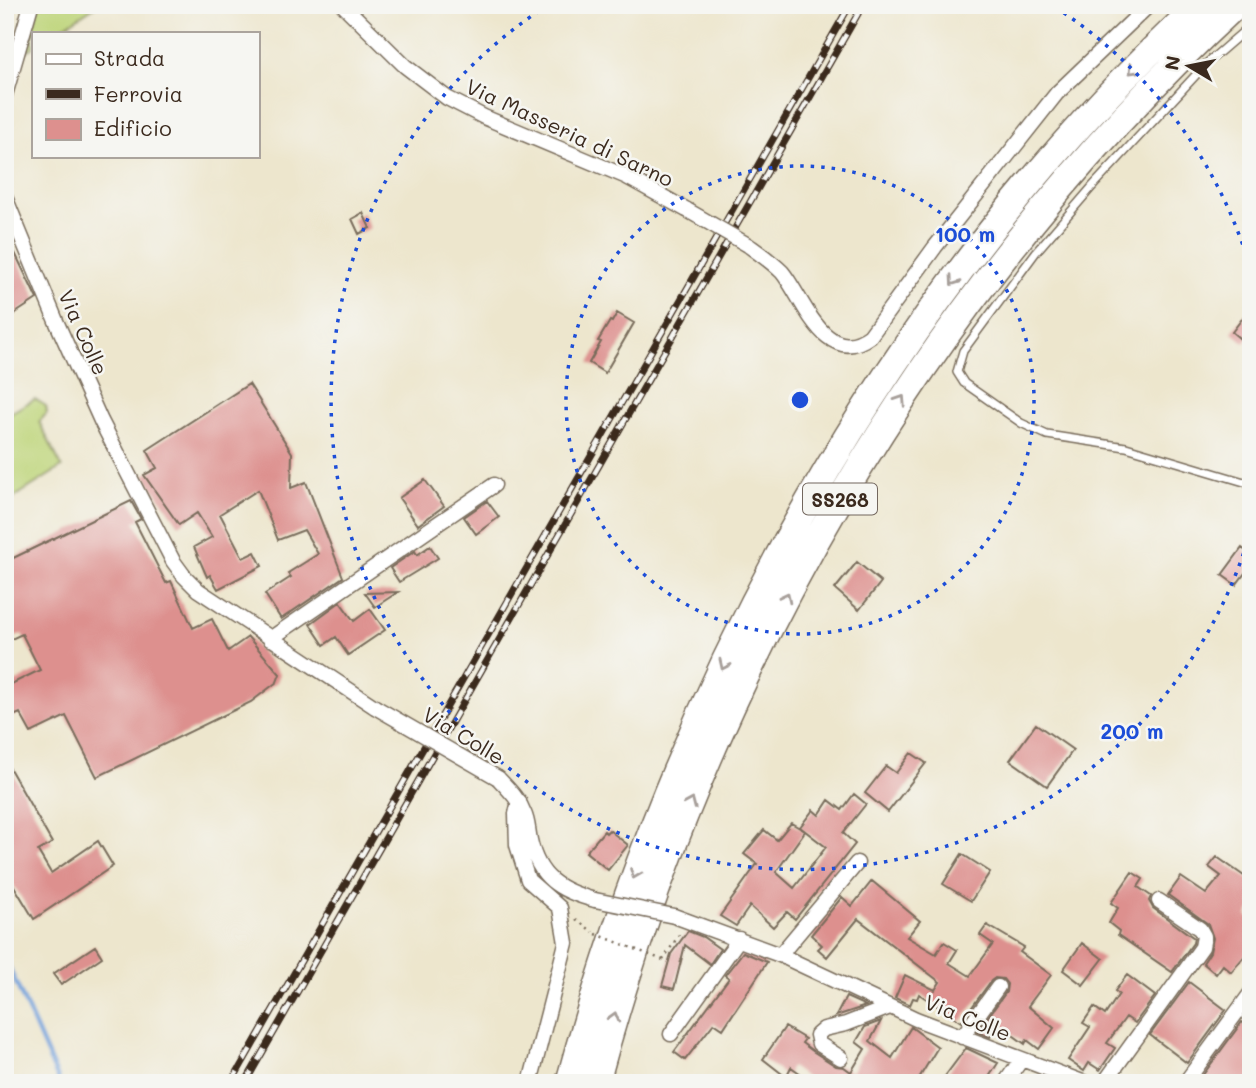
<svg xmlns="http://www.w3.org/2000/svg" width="1256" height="1088" viewBox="0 0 1256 1088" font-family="Mali,sans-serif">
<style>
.green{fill:#bdd478;stroke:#7c7f4b;stroke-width:2}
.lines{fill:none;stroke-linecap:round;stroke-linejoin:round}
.stream{stroke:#709fd9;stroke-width:4.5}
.building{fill:#dd908e}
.lane-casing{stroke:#796c5b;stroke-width:10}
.street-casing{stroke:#796c5b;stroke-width:17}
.highway-casing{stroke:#796c5b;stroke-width:29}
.path{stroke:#796c5b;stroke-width:2.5;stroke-dasharray:2 5;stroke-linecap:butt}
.lane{stroke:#fff;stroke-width:7}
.street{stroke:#fff;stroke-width:14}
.highway{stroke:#fff;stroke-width:26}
.rail-casing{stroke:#3b2a1e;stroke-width:7}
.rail{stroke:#f6f6f2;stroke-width:4.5;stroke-dasharray:13;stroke-linecap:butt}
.street-bridge-casing{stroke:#796c5b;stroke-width:17;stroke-linecap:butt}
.path-bridge{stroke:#796c5b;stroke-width:2.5;stroke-dasharray:2 5;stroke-linecap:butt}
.street-bridge{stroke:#fff;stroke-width:14}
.oneway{stroke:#a79f9a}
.ring{fill:none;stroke:#1d4ed8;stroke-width:3.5;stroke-dasharray:3.5 7}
.labels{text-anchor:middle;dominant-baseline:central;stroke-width:5;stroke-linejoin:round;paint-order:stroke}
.shield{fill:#f6f6f2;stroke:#73675e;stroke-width:2}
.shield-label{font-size:19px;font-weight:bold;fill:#3b2a1e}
.street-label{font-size:21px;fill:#3b2a1e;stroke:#f6f6f2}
.centre{fill:#1d4ed8;stroke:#f6f6f2;stroke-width:3.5}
.ring-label{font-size:21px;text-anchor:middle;font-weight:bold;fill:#1d4ed8;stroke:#f6f6f2;stroke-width:5;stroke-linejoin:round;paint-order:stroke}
</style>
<rect width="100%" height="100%" fill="#f6f6f2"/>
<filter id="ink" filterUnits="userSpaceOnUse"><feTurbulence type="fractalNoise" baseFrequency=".0143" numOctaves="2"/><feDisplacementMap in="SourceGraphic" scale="14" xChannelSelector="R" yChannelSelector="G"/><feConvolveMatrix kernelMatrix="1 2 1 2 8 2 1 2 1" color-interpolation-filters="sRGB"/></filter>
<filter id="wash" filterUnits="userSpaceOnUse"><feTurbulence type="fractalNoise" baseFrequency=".00686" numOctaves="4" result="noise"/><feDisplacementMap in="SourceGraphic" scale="28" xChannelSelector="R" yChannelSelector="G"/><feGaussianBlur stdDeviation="1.57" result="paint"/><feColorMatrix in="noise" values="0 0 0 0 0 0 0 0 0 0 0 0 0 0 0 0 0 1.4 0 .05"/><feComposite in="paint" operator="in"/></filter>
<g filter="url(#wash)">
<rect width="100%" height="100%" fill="#ede6cd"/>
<path class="green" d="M39,5H97L54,33H33V47L27,51Z
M35,399L46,406L47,413L39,422L62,467L5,503V416Z"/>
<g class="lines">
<path class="stream" d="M5,958L60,1083"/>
</g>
<g id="blocks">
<path class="building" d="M363,213L370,228L359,234L352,219Z
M15,253L37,299L5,320V260Z
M1251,307V335L1245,343L1232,332Z
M617,313L634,323L605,373L589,363L601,342L598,341L610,321L612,322Z
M249,384L292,453L291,488L306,482L343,577L281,619L265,594L291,577L288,573L318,554L304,530L278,540L258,490L220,514L243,558L255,552L262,566L218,589L210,575L207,577L194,547L212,537L197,513L179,525L144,475L157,468L147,450Z
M425,480L444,506L418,525L399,498Z
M131,501L141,519L135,522L166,583L171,581L193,628L212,619L228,651L248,637L280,674L277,682L251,702L97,777L66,716L31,733L20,713L5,720V687L40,670L22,634L5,642V562Z
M487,501L499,517L476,534L464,517Z
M430,546L438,558L399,582L390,568L415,551L417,555Z
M1242,548L1251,555V565L1236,585L1222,575Z
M857,562L881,582L859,610L835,589Z
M398,592L375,607L365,593Z
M340,602L354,621L370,609L385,630L348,655L336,637L324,645L310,624Z
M1036,724L1073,750L1047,786L1010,760Z
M911,753L926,763L888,812L865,793L886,766L896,773Z
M5,760L52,843L38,851L51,873L98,841L113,866L34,919L5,871Z
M854,794L866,804L843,833L855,844L795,919L787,912L773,927L750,906L736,926L720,916L757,864L744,854L764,830L777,840L791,823L805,831L776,872L794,888L826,847L800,827L813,810L819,815L829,800L842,810Z
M609,830L628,845L608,870L586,852L604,831L606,833Z
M962,854L990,872L971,901L943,884Z
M1217,857L1251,881V910L1247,915L1251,919V943L1250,950L1231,972L1223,965L1216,974L1203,963L1210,952L1213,938L1208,924L1168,895L1181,877L1206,894L1221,876L1209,867Z
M1132,872L1143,879L1138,887L1151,896L1149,901L1153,908L1194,938L1193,943L1172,972L1118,935L1119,931L1109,923L1118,908L1111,903Z
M872,881L920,921L907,937L936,954L944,942L957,950L949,963L970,976L993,944L980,935L987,925L1024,947L1020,952L1051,975L1028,1006L1054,1028L1039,1049L1027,1040L1025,1044L999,1025L990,1037L977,1032L1006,992L1007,984L1003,979L995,978L991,981L961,1022L919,994L917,999L913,998L910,1005L895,998L905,975L935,990L940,982L858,919L827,957L818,949L822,945L811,935L842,897L852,906Z
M688,931L703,937L720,949L710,964L685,945L674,989L662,986L671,954Z
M1082,943L1103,959L1083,985L1063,970Z
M95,946L102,957L61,985L53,974Z
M743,952L767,962L723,1029L714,1023L685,1060L674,1052L729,978L725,975Z
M1127,975L1155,996L1135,1023L1126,1017L1107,1043L1115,1048L1100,1070L1089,1063L1084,1071L1068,1060L1090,1027L1083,1023L1094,1007L1105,1015L1119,994L1115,991Z
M1189,982L1226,1010L1187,1063L1150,1035Z
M846,997L866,1006L836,1016Z
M881,1021L870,1041L892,1058L911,1027L938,1047L916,1083H814L791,1067L786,1077L763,1059L785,1027L805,1039L802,1043L814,1052L836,1066L844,1067L851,1072L865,1049L856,1042L865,1027Z
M1242,1022L1251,1029V1083H1197Z
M966,1048L998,1063L985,1083H940Z"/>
</g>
</g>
<g filter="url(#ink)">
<use href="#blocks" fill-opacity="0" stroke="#796c5b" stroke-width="2"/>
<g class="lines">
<defs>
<path id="lane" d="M1251,25L1207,63L1092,187L1036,252L963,351L957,372L964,383L1021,423L1047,435L1126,447L1251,484"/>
<path id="street" d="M343,5L405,66L447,98L484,117L627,177L687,210
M5,95L31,5
M5,197L56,321L101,421L173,561L184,576L198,590L375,707
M748,245C759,253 772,262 782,272C803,297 825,369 870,336L935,247L1057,93L1149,5
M270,639L494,485
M498,778C508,789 519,799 524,813C528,821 528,831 530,840C538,878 560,891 595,900
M519,801L516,814L517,845L528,880L560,908L566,943L530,1083
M674,916L780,955L916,1019L1085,1083
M780,955L857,863
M671,1034L739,939
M962,1037L998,987
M841,1058L819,1044L817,1035L824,1029L846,1024L890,1007
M1005,1083L1021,1060
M1104,1083L1202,947L1204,936L1200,929L1159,901
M1185,1083L1251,993"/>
<path id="highway" d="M569,1083C679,679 890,292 1199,5
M596,1083C705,675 925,293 1236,5"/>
</defs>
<use href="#lane" class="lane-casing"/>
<use href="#street" class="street-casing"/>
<use href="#highway" class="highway-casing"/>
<path class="path" d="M576,919L593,932
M663,960L680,933"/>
<use href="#lane" class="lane"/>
<use href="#street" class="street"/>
<use href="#highway" class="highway"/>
<defs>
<path id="rail" d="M231,1083L850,5
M245,1083L863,5"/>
</defs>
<use href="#rail" class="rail-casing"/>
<use href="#rail" class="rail"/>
<defs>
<path id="street-bridge" d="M687,210L748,245
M375,707L498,778
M595,900L674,916"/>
</defs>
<use href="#street-bridge" class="street-bridge-casing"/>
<path class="path-bridge" d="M596,934L663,960"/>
<use href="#street-bridge" class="street-bridge"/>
</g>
<defs><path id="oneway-chevron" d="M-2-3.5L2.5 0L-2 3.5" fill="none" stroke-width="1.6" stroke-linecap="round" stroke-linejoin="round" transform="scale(1.75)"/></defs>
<g class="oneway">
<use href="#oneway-chevron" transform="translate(1133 70) rotate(134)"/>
<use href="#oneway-chevron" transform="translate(954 281) rotate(125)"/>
<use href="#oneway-chevron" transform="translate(901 400) rotate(-57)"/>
<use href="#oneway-chevron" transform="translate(786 597) rotate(-63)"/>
<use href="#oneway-chevron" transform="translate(724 665) rotate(115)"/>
<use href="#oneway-chevron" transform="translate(691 803) rotate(-67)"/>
<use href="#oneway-chevron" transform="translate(635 874) rotate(111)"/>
<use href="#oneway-chevron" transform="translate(614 1017) rotate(-74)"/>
</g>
</g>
<g class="ring">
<circle cx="800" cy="400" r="234"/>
<path d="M1250 533A469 469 0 1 1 545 7M1055 7A469 469 0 0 1 1250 267"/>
</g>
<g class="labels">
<rect class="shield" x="803" y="483.5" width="74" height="31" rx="5"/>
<g class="shield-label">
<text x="840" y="499">SS268</text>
</g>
<g class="street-label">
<text transform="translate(570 132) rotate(25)">Via Masseria di Sarno</text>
<text transform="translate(84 332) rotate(66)">Via Colle</text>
<text transform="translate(464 735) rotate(31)">Via Colle</text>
<text transform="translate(968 1017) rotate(22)">Via Colle</text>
</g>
</g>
<circle cx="800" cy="400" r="10" class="centre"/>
<g class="ring-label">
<text x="965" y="242">100 m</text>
<text x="1132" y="739">200 m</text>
</g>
<rect width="1256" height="1088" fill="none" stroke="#f6f6f2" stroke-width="28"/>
<rect x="32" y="32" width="228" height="126" fill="#f6f6f2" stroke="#aba49d" stroke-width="2"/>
<rect x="46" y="54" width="35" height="10" fill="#ffffff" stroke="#aba49d" stroke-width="2"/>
<text x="94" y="66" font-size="21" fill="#3b2a1e">Strada</text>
<rect x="46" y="89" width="35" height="10" fill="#3b2a1e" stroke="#aba49d" stroke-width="2"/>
<text x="94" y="102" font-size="21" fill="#3b2a1e">Ferrovia</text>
<rect x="46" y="119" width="35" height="21" fill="#dd908e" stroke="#aba49d" stroke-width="2"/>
<text x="94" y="136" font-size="21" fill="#3b2a1e">Edificio</text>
<g transform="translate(1189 66) rotate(280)" stroke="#f6f6f2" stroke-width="5" paint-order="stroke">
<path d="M0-5L12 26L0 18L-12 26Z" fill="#3b2a1e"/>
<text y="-10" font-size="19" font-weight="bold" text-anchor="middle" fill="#3b2a1e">N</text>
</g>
</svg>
